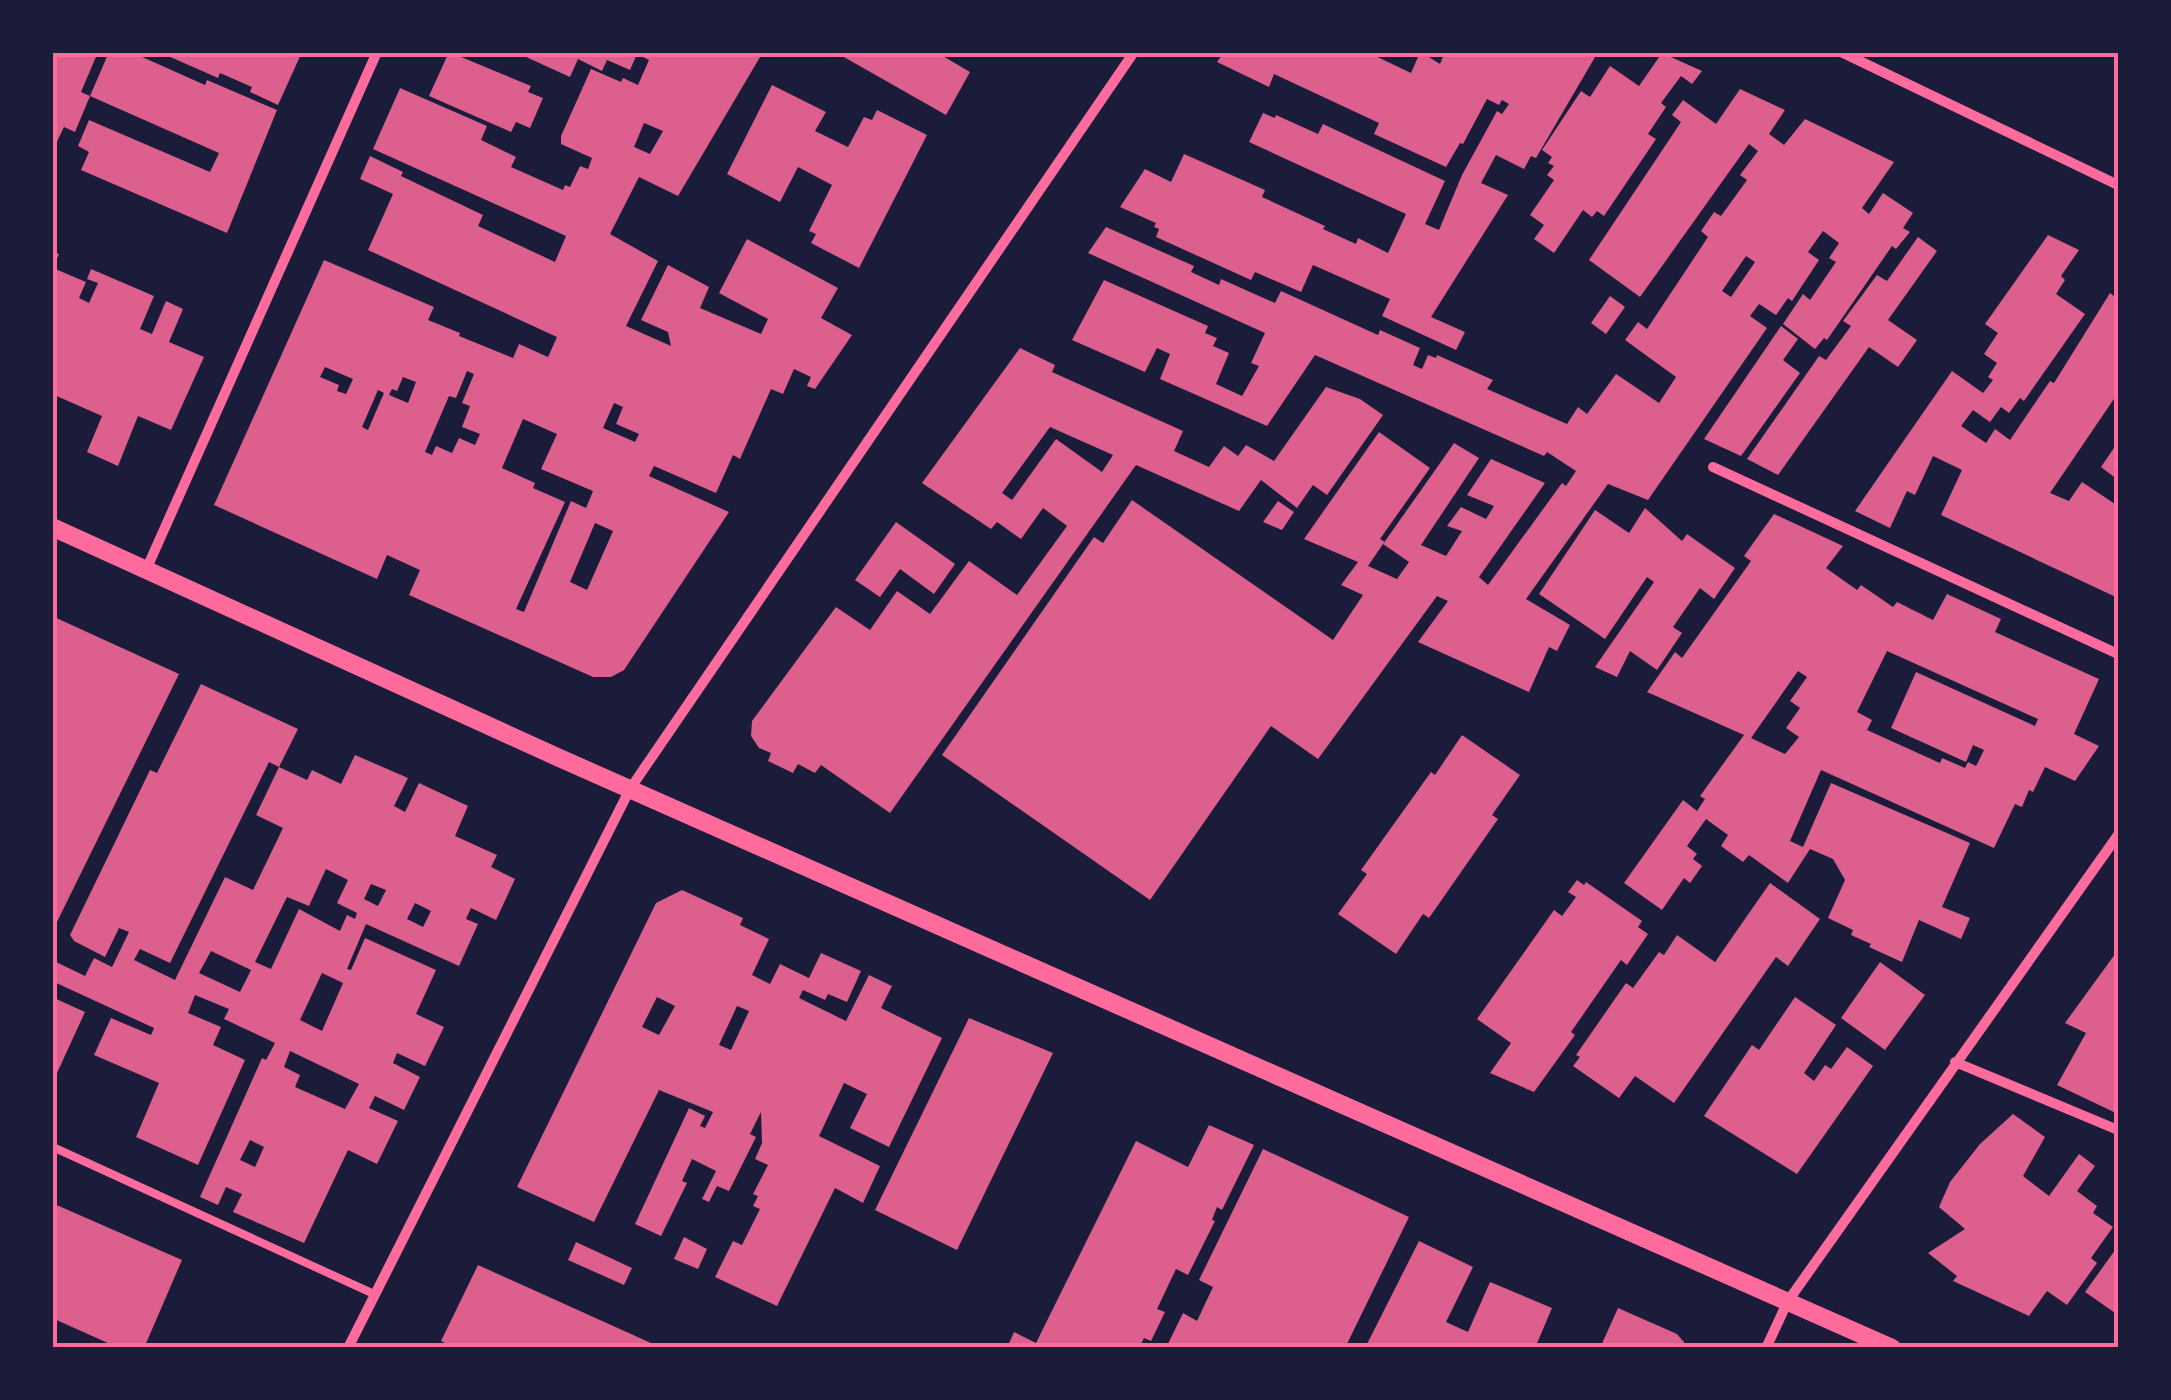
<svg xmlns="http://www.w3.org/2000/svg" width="2171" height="1400" viewBox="0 0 2171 1400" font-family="Arial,sans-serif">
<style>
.building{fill:#dd5f8e;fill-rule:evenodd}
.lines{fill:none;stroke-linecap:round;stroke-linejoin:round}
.service{stroke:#ff6b9d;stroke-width:8}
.minor{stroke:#ff6b9d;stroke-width:10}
.tertiary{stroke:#ff6b9d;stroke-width:18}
.neatline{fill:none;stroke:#ff6b9d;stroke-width:4}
</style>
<rect width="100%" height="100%" fill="#1b1b3a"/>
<path class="building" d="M52,52H98L81,92L90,96L75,132L64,127L52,152Z
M109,52H131L205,85L207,80L277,110L227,233L81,170L89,152L78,146L89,120L210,172L219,153L90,96Z
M159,52H302L278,105L250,92L252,87L220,73L218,78Z
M449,52L531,86L528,92L543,98L530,128L516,122L511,132L429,96Z
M515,52H763L678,196L639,177L610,234L658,261L626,326L671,346L668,332L641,320L668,265L709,287L700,308L761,334L768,319L719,293L747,239L838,288L821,318L852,335L815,389L807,386L811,377L794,369L783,394L771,389L740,459L733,455L716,493L654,466L649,476L729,512L624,670L611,677H593L409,595L420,570L387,555L377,579L214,505L324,260L434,307L428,320L460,333L459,336L513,358L519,344L548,357L557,337L368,250L393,194L360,179L370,156L403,172L401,176L483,215L478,226L555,262L566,236L373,149L400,88L487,126L481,140L516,157L511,167L563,190L565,185L570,187L580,166L588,169L592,158L561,144V136L591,69L621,82L623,78L638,85L649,60L637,54L630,70L607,60L602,71L578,59L570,77ZM644,123L663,131L650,154L634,147ZM325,367L353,379L346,394L337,391L339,385L320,377ZM467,371L474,374L462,403L470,406L462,427L480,434L475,445L459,438L452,453L436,446L432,455L425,452L449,396L456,398ZM403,377L416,382L408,403L389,395L392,389L397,391ZM378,390L384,393L368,430L362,427ZM614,403L623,407L616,424L639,434L635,442L603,428ZM523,419L557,434L541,469L593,491L586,508L571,501L524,612L516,609L565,502L533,488L535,483L502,468ZM595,523L613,531L587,590L570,582Z
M835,52H936L970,72L946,115Z
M1224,52H1367L1411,73L1418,57L1408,52H1421L1440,64L1445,52H1598L1536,158L1531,156L1524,169L1496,155L1481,183L1508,195L1431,317L1465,332L1456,350L1382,316L1390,299L1313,265L1301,292L1255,272L1251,280L1156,237L1159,229L1154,227L1156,223L1120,207L1145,169L1171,182L1184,154L1265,190L1262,197L1325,226L1323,229L1356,244L1358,238L1388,253L1406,214L1249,142L1263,113L1275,118L1276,115L1318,134L1323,124L1445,181L1425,224L1439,230L1462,175L1497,111L1502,114L1509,104L1502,100L1499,105L1487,99L1463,144L1460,143L1446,167L1374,134L1379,123L1274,74L1269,87L1217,62Z
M1662,53L1702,71L1692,84L1681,76L1661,103L1666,107L1648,134L1656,139L1604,216L1597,211L1592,217L1583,210L1554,253L1534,239L1544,225L1530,215L1554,180L1547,175L1554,166L1548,163L1552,157L1542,150L1581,91L1590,97L1610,66L1639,86Z
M772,85L826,112L815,131L848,147L864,117L872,120L877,110L927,135L859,268L811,243L816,234L809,231L832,185L798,167L780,202L727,174Z
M1740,89L1785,110L1769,134L1784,145L1805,119L1894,162L1862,208L1869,214L1883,193L1913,213L1903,228L1910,232L1896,249L1892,246L1827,340L1824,338L1815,349L1783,324L1803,294L1810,300L1836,262L1829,258L1839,243L1823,231L1808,252L1819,260L1792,301L1788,298L1776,315L1759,304L1750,316L1767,328L1648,500L1608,484L1526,599L1570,625L1557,651L1549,647L1529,692L1418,642L1448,601L1437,596L1318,759L1271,726L1150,900L942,755L1094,537L1103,543L1132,500L1333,640L1363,595L1341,585L1358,562L1304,539L1379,432L1430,468L1380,539L1385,542L1383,544L1450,449L1454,443L1479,458L1421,545L1446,556L1462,531L1447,526L1461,507L1486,519L1494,506L1467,495L1491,459L1545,483L1479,577L1488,585L1562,483L1566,486L1576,471L1547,452L1544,456L1315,355L1267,426L1160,379L1170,354L1157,348L1145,372L1072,340L1104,280L1208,326L1205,333L1217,338L1213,346L1229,353L1216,384L1242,396L1259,366L1251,363L1265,333L1088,253L1106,227L1194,266L1191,272L1219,285L1221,279L1275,303L1281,291L1378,335L1380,330L1420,348L1413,365L1422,369L1428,355L1436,358L1437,355L1493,380L1487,389L1567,424L1578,407L1587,414L1616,374L1659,403L1676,377L1625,340L1638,322L1647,329L1708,237L1701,231L1714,212L1721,216L1747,180L1740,175L1758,151L1749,144L1640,297L1589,260L1681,122L1672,115L1683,100L1716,124ZM1746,256L1755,262L1731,297L1722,291ZM1383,544L1409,562L1397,579L1368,566Z
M2048,235L2079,250L2061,276L2065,280L2056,294L2085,314L2024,401L2020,398L2009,413L2001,407L1990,422L1973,410L1961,426L1986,443L1995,429L2010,440L2050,381L2054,383L2110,293L2118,299V393L2050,493L2069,501L2082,482L2118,506V598L1941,515L1962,470L1933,456L1915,495L1907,491L1890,528L1855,511L1952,371L1983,393L1993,380L1988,377L1997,363L1984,354L1998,333L1985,324Z
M1918,237L1937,251L1888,320L1917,340L1898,367L1869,347L1778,475L1747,459L1819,356L1826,360L1851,326L1843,321L1877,275L1887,281Z
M52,252L59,254L53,268L86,282L79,298L89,303L98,283L87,279L91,269L154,296L140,329L152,334L166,301L183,309L169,342L204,357L171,430L138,416L118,466L87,452L102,416L52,394Z
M1610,296L1625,307L1606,334L1591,323Z
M1781,326L1798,339L1783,360L1800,373L1741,456L1704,439Z
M1020,348L1055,365L1052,372L1183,431L1174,451L1209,467L1224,446L1238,456L1246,445L1274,461L1326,387L1360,399L1383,415L1327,495L1313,485L1297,508L1261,480L1239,511L1136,465L890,813L821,765L815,773L798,764L793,773L768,761L771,753L759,748L751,736L752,721L836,607L870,630L897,591L930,614L969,561L1017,595L1067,526L1043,508L1021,539L997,522L991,529L922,483ZM1050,427L1113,455L1102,472L1056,439L1012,500L1002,493Z
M2118,442V480L2101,467Z
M1278,501L1294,512L1282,530L1263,522Z
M1645,508L1682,541L1687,534L1735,568L1714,599L1700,588L1673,627L1682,633L1657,670L1630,651L1617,677L1595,667L1654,582L1647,577L1605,639L1539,594L1595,510L1629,533Z
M1774,514L1843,546L1826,568L1857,590L1861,585L1893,607L1897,602L1933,620L1947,594L2001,619L1995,632L2099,679L2074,734L2099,746L2075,781L2045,767L2033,792L2029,790L2022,807L2015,804L1994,848L1821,770L1790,841L1803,847L1831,783L1970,843L1942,907L1970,918L1961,939L1919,920L1902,962L1869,947L1871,944L1851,935L1853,930L1828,918L1845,880L1833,859L1810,849L1788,883L1749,855L1743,862L1721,846L1728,835L1706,819L1687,846L1697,854L1693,859L1702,866L1690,883L1684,878L1662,910L1624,883L1683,800L1697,811L1705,799L1700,796L1744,735L1647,692L1675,652L1682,658L1751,561L1744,556ZM1887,651L2038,719L2035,726L1916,672L1891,728L1966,762L1973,745L1984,750L1976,766L1968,762L1965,768L1942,758L1940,763L1867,730L1872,720L1857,712ZM1798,671L1807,677L1790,701L1800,708L1786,728L1799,737L1785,754L1751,738Z
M896,522L955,564L934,594L900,569L880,597L855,580Z
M52,616L179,674L52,932Z
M201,684L298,729L279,767L269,762L170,963L140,949L134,960L175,980L225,877L253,890L283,828L256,815L279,767L307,780L312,770L341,784L355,755L408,778L394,806L405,812L419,783L468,806L455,836L497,855L491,867L515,879L496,920L471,908L466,919L478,924L459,966L366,924L347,969L351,970L365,938L436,970L416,1014L444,1027L425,1066L397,1053L393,1063L420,1077L404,1110L375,1096L369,1108L398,1121L377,1164L348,1150L304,1243L233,1212L242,1194L226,1187L218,1205L200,1197L262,1058L266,1060L275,1043L224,1019L229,1009L195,995L188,1013L221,1027L213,1045L245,1060L198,1165L136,1137L159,1083L94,1055L111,1018L151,1035L154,1028L52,981V960L85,976L94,958L112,967L129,932L119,928L105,957L74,941L70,935L150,770L157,773ZM326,869L348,880L337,903L357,913L355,919L347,915L340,931L299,909L271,969L255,962L287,897L309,906ZM371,884L386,890L378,906L364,899ZM415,903L431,911L423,927L407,919ZM211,951L251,970L240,992L199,973ZM322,973L343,983L322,1031L300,1020ZM290,1051L359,1084L345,1109L295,1087L300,1075L284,1067ZM250,1140L264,1147L255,1167L240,1160Z
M1462,735L1520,775L1492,815L1498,819L1429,918L1423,914L1396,954L1338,914L1367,874L1361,870L1431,772L1435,775Z
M1577,880L1584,885L1586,882L1642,921L1638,927L1648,934L1627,965L1621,960L1571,1032L1575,1035L1534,1092L1490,1073L1511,1043L1477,1019L1554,910L1562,916L1576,897L1568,892Z
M1770,883L1820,919L1788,966L1776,957L1674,1103L1635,1076L1619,1098L1573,1066L1580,1057L1576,1055L1626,983L1633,988L1659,952L1664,955L1677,935L1715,962Z
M682,890L743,918L740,925L769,939L752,975L770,984L780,964L809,978L821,953L861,971L847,1002L828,994L825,1000L803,990L799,998L846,1021L869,975L892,986L881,1008L942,1038L889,1147L850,1128L867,1094L844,1083L819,1136L880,1166L863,1203L835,1188L777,1306L715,1277L733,1241L742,1245L760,1209L753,1206L758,1196L753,1194L768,1165L755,1159L762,1143L761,1112L750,1134L756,1137L729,1191L717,1186L709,1202L702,1199L716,1171L692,1159L682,1181L687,1183L661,1236L635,1224L689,1108L705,1116L700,1126L705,1128L713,1112L659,1090L594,1222L517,1187L656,903ZM657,997L675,1006L659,1035L642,1027ZM737,1006L749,1011L731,1050L719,1045Z
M2118,950V1114L2057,1085L2086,1033L2065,1023Z
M1880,962L1925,995L1885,1050L1841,1018Z
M52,997L85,1012L52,1084Z
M1795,997L1836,1025L1804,1073L1814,1081L1825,1065L1831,1069L1847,1047L1873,1066L1797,1174L1704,1116L1752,1045L1759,1050Z
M969,1018L1053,1053L957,1250L875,1210Z
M2013,1114L2045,1137L2023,1176L2049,1196L2079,1154L2095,1166L2077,1191L2097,1206L2093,1213L2113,1227L2091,1258L2097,1263L2067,1305L2047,1291L2029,1316L1953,1281L1957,1276L1928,1253L1965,1229L1939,1207L1950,1182L1980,1144Z
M1209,1125L1254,1145L1222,1210L1217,1207L1212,1220L1215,1221L1188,1275L1176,1269L1157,1309L1165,1312L1151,1341L1144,1338L1139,1348H1046L1036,1343L1034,1348H1007L1014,1332L1036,1343L1136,1141L1188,1167Z
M1263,1149L1409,1217L1345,1348H1166L1183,1313L1197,1321L1213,1287L1199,1280Z
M52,1203L182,1260L144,1348H119L52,1318Z
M684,1237L707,1249L698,1269L674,1259Z
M1419,1241L1473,1267L1446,1322L1468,1332L1490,1282L1552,1308L1535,1348H1365Z
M576,1242L632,1268L624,1285L568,1260Z
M2118,1246V1315L2085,1292Z
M478,1265L662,1348H455L441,1341Z
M1618,1308L1677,1334L1689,1348H1600Z"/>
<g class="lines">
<path class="service" d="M55,1148L374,1294"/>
<path class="minor" d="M1841,52L2118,185
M1713,467L2118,654
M146,570L377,52
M1955,1062L2118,1130
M348,1348L630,789L1134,52
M1766,1348L1788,1301L2118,835"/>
<path class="tertiary" d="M52,527L555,756L1892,1348"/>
</g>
<rect width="2171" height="1400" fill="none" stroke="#1b1b3a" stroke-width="110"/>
<rect x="55" y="55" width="2061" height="1290" class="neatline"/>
</svg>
